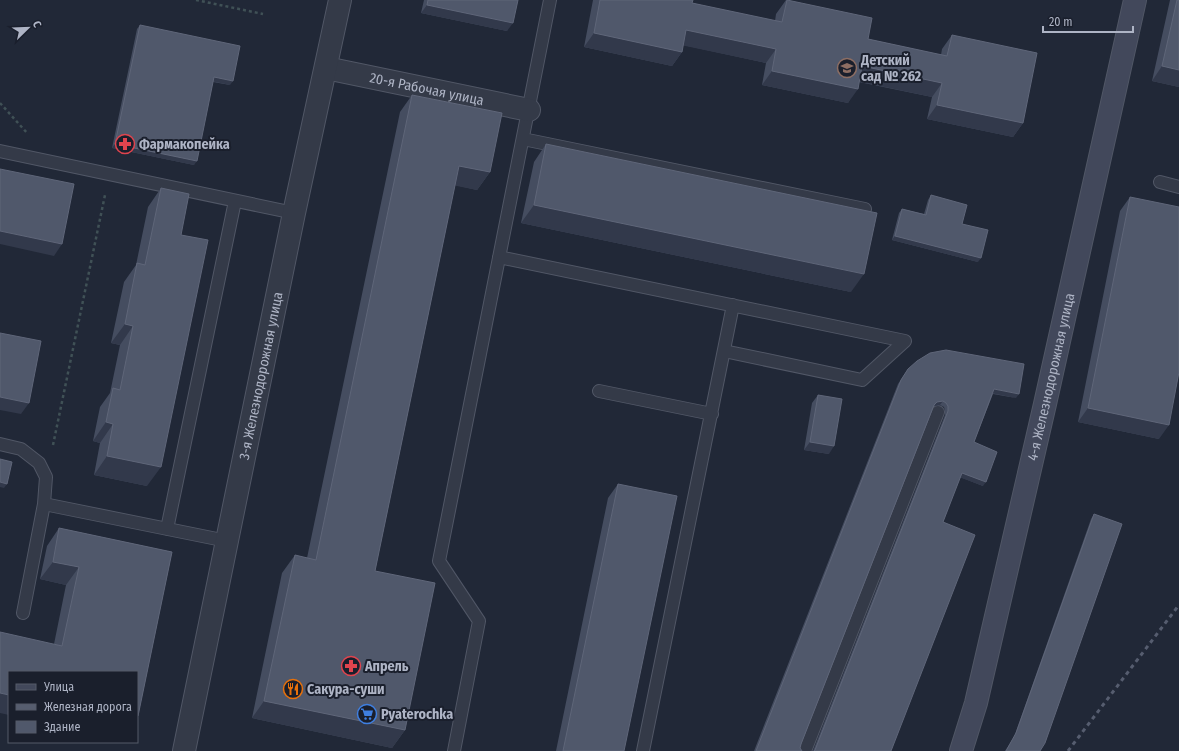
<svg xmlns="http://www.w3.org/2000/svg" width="1179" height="751" viewBox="0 0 1179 751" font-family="'Fira Sans Condensed',sans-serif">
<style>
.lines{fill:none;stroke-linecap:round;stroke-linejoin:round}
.service-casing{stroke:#515766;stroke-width:14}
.minor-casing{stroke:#515766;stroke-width:24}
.secondary-casing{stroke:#515766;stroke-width:24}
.path{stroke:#405156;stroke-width:2.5;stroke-dasharray:3 3;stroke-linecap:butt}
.service{stroke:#343a48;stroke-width:12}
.minor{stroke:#343a48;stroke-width:22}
.secondary{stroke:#42485b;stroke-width:22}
.rail{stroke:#565d6f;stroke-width:3;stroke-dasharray:4 4;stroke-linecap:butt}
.wall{fill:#454d60}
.shaded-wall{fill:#32394b}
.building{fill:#50586b;stroke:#5f6679}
.labels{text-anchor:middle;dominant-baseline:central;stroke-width:4;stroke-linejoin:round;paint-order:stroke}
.poi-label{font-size:14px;font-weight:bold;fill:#aeb4c5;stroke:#1a1f2c;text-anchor:start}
.street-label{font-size:14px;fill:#aeb4c5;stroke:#1a1f2c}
</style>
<rect width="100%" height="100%" fill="#212837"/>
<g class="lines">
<defs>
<path id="service" d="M523,139L865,209
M0,151L294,213
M1160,182L1179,187
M499,257L905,341
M724,351L862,380L905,341
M599,391L712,414
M0,444L21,449L39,463L46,477L44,504
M167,529L235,201
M23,613L44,504L227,541
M454,751L479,621L439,561L550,0
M643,751L733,305
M805,751L938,412"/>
<g id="minor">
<path id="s1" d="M326,68L529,110"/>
<path id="s2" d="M184,751L294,213L340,0"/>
</g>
<g id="secondary">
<path id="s3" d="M961,751L976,703L1045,404L1135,0"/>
</g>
</defs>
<use href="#service" class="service-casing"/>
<use href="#minor" class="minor-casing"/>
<use href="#secondary" class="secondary-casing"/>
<path class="path" d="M196,0L263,14
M0,103L28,134
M53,445L105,195"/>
<use href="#service" class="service"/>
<use href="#minor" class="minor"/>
<use href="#secondary" class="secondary"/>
<path class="rail" d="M1068,751L1179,605"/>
</g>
<path class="wall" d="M424,0H518L507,31L421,13Z
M593,0H693L692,3L775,21L776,14L786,0L868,39L941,55L942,49L952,35L1023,123L1013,137L927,119L932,97L859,82L848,103L762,85L766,63L683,45L682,52L672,66L584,47Z
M1170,0H1179V87L1152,81Z
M140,25L230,85L213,82L194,165L112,148L137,29Z
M412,95L490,172L477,190L455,185L375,571L405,730L392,748L252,718L282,573L295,555L307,558L400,112Z
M546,144L851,292L521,223L534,162Z
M161,188L181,235L147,486L94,475L100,443L93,441L100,407L110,393L120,345L111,343L124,282L136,265L148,207Z
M931,195L962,224L978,262L892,240L899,213L902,209L924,214L928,200Z
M1130,197L1159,439L1078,422L1120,211Z
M908,369L1016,398L993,394L974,442L983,486L960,477L943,522L891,751H813L945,415V411L944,407L940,405L934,406L801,744L800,748L802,751H754L898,384Z
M818,395L829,454L804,450L812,403Z
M618,484L624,751H556L608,498Z
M1094,514L1040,751H1005L1014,737L1091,519Z
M59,528L172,552L138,716L137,718V672L54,644L66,585L40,579L47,546Z"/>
<path class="shaded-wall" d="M427,5L513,23L507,31L421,13Z
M686,30L776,49L766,63L676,44Z
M594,33L682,52L672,66L584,47Z
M862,66L942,83L932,97L852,80Z
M1162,66L1179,70V87L1152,81Z
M772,71L858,89L848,103L762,85Z
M214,77L233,81L230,85L211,81Z
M937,105L1023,123L1013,137L927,119Z
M115,144L197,161L194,165L112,148Z
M459,166L490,172L477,190L447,184Z
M534,205L864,274L851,292L521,223Z
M0,231L62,244L54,256L0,244Z
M895,236L981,258L978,262L892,240Z
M125,324L133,326L120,345L111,343Z
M994,389L1019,394L1016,398L991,393Z
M0,397L29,403L21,414L0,410Z
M943,401L940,405L934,406L937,402Z
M1088,408L1169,425L1159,439L1078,422Z
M106,422L113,424L100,443L93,441Z
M810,442L834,446L829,454L804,450Z
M107,456L161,467L147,486L94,475Z
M962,473L986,482L983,486L959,477Z
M0,482L7,484L4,488L0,487Z
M53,562L79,567L66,585L40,579Z
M0,693L9,695V715L0,713Z
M264,701L405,730L392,748L252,718Z"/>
<path class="building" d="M428,0H518L513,23L427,5Z
M600,0H693L692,3L782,22L787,0L872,18L868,39L947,56L952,35L1037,53L1023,123L937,105L942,83L862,66L858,89L772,71L776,49L686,30L682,52L594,33Z
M1177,0H1179V70L1162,66Z
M140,25L240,46L233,81L214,77L197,161L115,144Z
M412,95L502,113L490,172L459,166L375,571L435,583L405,730L264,701L295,555L316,560Z
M546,144L877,213L864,274L534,205Z
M0,169L74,184L62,244L0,231Z
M161,188L189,194L181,235L208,240L161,467L107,456L113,424L106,422L113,388L120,390L133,326L125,324L137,263L145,265Z
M931,195L967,205L962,224L988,230L981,258L895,236L902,209L926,215Z
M1130,197L1179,207V372L1169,425L1088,408Z
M0,333L41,341L29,403L0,397Z
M946,350L1024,364L1019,394L994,389L974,442L997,452L986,482L962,473L943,522L975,535L891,751H814L815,750L948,411V406L946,403L943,401L937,402L934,405L801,744L800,748L802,751H756L901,380L908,369L917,361L930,353Z
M818,395L842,399L834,446L810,442Z
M0,459L12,462L7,484L0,482Z
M618,484L677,496L624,751H563Z
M1094,514L1122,524L1045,743L1040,751H1006L1016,733Z
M59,528L172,552L138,716H137V672H9V695L0,693V632L62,646L79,567L53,562Z"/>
<defs>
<symbol id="school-ring" viewBox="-11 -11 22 22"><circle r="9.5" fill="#1a1f2c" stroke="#8d6e63" stroke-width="1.5"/><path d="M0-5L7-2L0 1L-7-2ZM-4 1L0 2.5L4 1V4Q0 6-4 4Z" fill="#8d6e63"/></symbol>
<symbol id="pharmacy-ring" viewBox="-11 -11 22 22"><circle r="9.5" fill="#1a1f2c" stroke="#e0444e" stroke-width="1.5"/><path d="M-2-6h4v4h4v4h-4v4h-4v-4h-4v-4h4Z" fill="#e0444e"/></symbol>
<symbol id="restaurant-ring" viewBox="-11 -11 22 22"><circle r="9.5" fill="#1a1f2c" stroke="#e8710a" stroke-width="1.5"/><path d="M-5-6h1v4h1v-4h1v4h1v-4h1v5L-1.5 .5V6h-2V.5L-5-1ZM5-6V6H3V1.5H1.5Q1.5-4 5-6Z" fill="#e8710a"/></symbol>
<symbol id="supermarket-ring" viewBox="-11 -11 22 22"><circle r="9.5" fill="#1a1f2c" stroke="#3f7fe0" stroke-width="1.5"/><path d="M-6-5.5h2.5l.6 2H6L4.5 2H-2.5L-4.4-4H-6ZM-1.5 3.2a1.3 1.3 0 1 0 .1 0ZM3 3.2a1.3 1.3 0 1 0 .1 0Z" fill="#3f7fe0"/></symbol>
</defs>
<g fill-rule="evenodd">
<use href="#school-ring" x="836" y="57" width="22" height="22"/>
<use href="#pharmacy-ring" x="114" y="133" width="22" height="22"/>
<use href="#pharmacy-ring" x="340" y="655" width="22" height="22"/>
<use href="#restaurant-ring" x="282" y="678" width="22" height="22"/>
<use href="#supermarket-ring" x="356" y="703" width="22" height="22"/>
</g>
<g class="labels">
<g class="poi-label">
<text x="861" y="60">Детский<tspan x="861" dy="16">сад № 262</tspan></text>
<text x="139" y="144">Фармакопейка</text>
<text x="365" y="666">Апрель</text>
<text x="307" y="689">Сакура-суши</text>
<text x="381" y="714">Pyaterochka</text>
</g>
<g class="street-label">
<text stroke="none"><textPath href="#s1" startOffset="103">20-я Рабочая улица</textPath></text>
<text stroke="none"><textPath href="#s2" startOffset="383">3-я Железнодорожная улица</textPath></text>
<text stroke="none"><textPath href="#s3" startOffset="385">4-я Железнодорожная улица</textPath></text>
</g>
</g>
<rect x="8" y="671" width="130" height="72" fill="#1a1f2c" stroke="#555b69"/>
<rect x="16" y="684" width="20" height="6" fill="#42485b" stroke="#555b69"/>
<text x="44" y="691" font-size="12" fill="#aeb4c5">Улица</text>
<rect x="16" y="704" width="20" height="6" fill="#565d6f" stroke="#555b69"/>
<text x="44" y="711" font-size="12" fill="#aeb4c5">Железная дорога</text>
<rect x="16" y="721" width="20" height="12" fill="#50586b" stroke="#555b69"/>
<text x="44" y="731" font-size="12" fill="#aeb4c5">Здание</text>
<g transform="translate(28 28) rotate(67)" stroke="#1a1f2c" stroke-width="3" paint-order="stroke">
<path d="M0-3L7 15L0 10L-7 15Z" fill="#aeb4c5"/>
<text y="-6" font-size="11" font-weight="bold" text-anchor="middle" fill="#aeb4c5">С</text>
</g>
<path d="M1043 26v6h90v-6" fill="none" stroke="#aeb4c5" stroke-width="2"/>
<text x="1049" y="26" font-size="12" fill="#aeb4c5" stroke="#1a1f2c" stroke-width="3" paint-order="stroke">20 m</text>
</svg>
